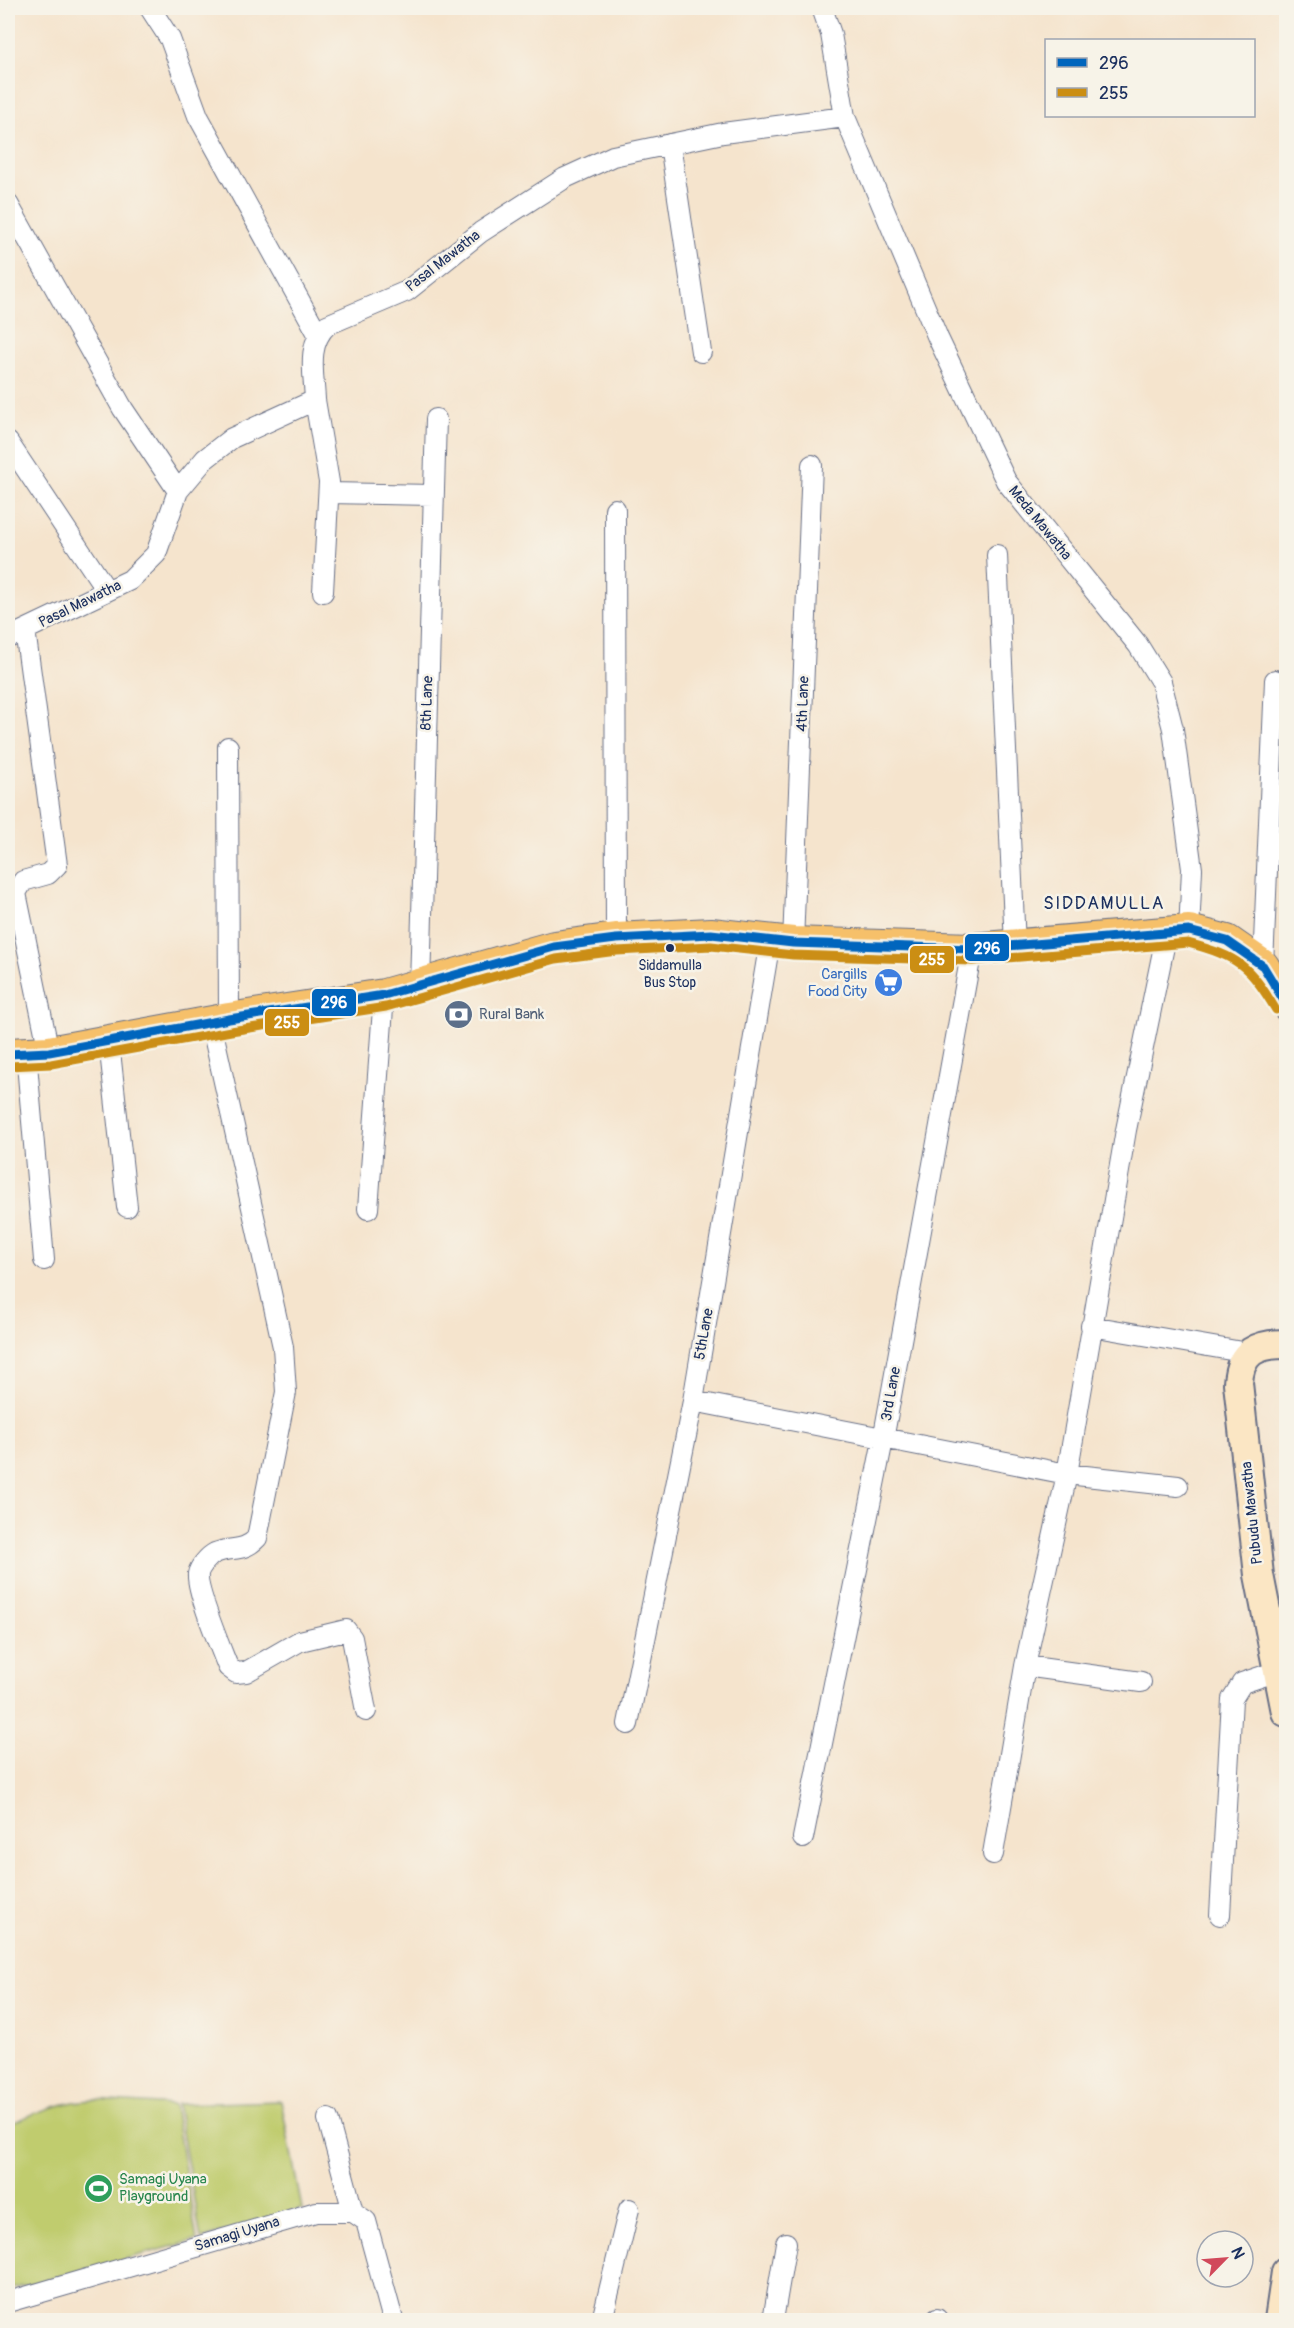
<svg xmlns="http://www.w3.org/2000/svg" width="1294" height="2328" viewBox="0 0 1294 2328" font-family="Pangolin,sans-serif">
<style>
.park{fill:#c0cc6e;stroke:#6e7e66;stroke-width:1.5}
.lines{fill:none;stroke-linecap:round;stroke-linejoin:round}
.street-casing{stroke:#676e85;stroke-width:22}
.secondary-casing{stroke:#676e85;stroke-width:32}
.primary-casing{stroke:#676e85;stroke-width:34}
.street{stroke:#fff;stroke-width:20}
.secondary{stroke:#fbe6c4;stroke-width:28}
.primary{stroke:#f6c06b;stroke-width:32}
.bus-1-casing{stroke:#f7f3e8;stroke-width:14}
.bus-2-casing{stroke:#f7f3e8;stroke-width:14}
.bus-1{stroke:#0065bd;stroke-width:9}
.bus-2{stroke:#cb8e13;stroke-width:9}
.bus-dot{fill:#1b2f5e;stroke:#f7f3e8;stroke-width:2}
.labels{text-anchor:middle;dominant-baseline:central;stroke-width:5;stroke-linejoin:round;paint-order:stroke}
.bus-label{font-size:14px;fill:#1b2f5e;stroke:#f7f3e8}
.street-label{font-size:15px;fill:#1b2f5e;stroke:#f7f3e8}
.shop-label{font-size:15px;fill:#366cbe;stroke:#f7f3e8;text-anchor:end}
.service-label{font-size:15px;fill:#4e5e75;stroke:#f7f3e8;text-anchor:start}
.leisure-label{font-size:15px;fill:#27864d;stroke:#f7f3e8;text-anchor:start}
.quarter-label{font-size:18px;letter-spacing:1.5px;fill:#1b2f5e;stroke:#f7f3e8}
.line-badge{stroke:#f7f3e8;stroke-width:2}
.badge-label{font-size:16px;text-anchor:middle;font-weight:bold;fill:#fff}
</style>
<rect width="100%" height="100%" fill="#f7f3e8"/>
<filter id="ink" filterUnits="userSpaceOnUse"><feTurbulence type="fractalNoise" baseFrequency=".0167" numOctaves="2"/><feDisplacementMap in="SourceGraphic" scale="12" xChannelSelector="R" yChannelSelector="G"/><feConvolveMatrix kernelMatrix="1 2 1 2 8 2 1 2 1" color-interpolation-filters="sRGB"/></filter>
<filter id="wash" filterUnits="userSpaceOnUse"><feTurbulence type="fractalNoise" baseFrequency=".008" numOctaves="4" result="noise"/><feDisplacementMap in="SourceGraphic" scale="24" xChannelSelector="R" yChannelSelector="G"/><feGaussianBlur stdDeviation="1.35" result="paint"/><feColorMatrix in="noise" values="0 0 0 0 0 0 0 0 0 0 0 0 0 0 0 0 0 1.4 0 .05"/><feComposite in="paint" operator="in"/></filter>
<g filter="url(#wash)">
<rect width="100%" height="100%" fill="#f5e4cd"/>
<path class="park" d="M95,2100L174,2105L197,2240L8,2290V2125C36,2112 63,2101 95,2100Z
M281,2101L302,2209L201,2239L177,2104Z"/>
</g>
<g filter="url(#ink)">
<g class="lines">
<defs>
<path id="street" d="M150,8L170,39L198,116L318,334
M845,117L938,338L1006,481L1138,645L1161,682L1173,729L1192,869L1189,931
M670,144L701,352
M8,204L123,409L178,491
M315,400L329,482L323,592
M8,442L107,591
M329,493L433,495
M615,509L616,939
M997,555L1015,945
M25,630L57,865L48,874L23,881L16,893L49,1052
M8,638L130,580L156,554L178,491L205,459L232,438L315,400C314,374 306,345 327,325L407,291L481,232L565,178L613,156L723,133L845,117L831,34L822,8
M228,747L229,1019
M793,943L812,465
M1263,966L1275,680
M420,986L436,419
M211,1023L283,1347L286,1392L257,1538C243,1553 232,1546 215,1553C209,1556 199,1567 198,1574C196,1590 221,1649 228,1667L236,1673L246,1672L300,1641L346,1630L352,1638L366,1711
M109,1042L127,1207
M26,1052L44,1260
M368,1209L384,995
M1091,1326L1248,1353
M693,1401L1067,1474L1178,1486
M1025,1666L1141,1682
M628,1724L693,1401L770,941
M803,1838L883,1440L972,949
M993,1854L1025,1666L1067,1474L1126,1130L1167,932
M1220,1915L1232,1699L1242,1683L1278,1671
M328,2119L353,2212
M8,2302L316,2212H353L366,2221L393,2320
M602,2320L629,2209
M773,2320L786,2243
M937,2320V2319"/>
<path id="secondary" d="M1286,1344C1257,1344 1240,1351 1238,1383L1259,1575L1286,1712
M1279,2320L1286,2272"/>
<path id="primary" d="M8,1054L49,1052L229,1019L384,995L554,947L616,939L711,934L793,943L972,949L1189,931L1227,941L1263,966L1286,1004"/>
</defs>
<use href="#street" class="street-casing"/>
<use href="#secondary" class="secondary-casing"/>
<use href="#primary" class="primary-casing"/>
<use href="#street" class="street"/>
<use href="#secondary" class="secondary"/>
<use href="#primary" class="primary"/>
<defs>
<path id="bus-1" d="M8,1054L49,1052L229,1019L384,995L554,947L616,939L711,934L793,943L972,949L1189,931L1227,941L1263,966L1286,1004"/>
<path id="bus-2" d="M9,1066L51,1064L231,1031L386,1007L556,959L617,951L711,946L793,955L972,961L1188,943C1239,957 1249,965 1276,1010"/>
</defs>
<use href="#bus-1" class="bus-1-casing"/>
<use href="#bus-2" class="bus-2-casing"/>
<use href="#bus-1" class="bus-1"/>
<use href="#bus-2" class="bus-2"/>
</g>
</g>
<defs>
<symbol id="supermarket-disc" viewBox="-11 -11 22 22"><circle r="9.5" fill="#3f7fe0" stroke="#f7f3e8"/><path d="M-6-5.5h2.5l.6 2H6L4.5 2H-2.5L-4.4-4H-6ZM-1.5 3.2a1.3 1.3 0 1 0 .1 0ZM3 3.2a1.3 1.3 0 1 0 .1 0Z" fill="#fff"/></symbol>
<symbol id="bank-disc" viewBox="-11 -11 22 22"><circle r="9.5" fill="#5c6f8a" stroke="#f7f3e8"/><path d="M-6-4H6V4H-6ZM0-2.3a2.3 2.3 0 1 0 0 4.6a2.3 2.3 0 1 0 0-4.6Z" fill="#fff"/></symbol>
<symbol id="stadium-disc" viewBox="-11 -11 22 22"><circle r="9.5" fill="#2e9e5b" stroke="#f7f3e8"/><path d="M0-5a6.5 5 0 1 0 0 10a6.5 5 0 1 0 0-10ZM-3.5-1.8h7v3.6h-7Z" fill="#fff"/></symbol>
</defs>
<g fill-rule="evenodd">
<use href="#supermarket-disc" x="872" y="966" width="33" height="33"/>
<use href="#bank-disc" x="442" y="998" width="33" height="33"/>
<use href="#stadium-disc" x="82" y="2172" width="33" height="33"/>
</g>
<circle class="bus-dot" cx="670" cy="948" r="5"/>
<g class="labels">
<g class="bus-label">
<text x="670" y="965">Siddamulla<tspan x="670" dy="17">Bus Stop</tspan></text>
</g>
<g class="street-label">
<text transform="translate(443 261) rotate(-38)">Pasal Mawatha</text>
<text transform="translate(1040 523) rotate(51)">Meda Mawatha</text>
<text transform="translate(80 604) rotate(-26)">Pasal Mawatha</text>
<text transform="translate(427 703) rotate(-88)">8th Lane</text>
<text transform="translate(803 704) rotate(-88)">4th Lane</text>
<text transform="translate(704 1334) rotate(-80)">5thLane</text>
<text transform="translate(891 1394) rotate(-80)">3rd Lane</text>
<text transform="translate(1252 1513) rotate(-96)">Pubudu Mawatha</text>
<text transform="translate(237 2234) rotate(-17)">Samagi Uyana</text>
</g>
<g class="shop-label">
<text x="867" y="974">Cargills<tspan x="867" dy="17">Food City</tspan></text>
</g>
<g class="service-label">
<text x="479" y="1014">Rural Bank</text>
</g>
<g class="leisure-label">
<text x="119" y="2179">Samagi Uyana<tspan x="119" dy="17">Playground</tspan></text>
</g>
<g class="quarter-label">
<text x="1104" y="903">SIDDAMULLA</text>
</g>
</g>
<g class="line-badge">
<rect x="964" y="933" width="46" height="29" rx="6" fill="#0065bd"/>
<rect x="909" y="945" width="46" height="29" rx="6" fill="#cb8e13"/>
<rect x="311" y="988" width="46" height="29" rx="6" fill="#0065bd"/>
<rect x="264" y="1008" width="46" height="29" rx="6" fill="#cb8e13"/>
</g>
<g class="badge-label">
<text x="987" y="954">296</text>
<text x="932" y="965">255</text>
<text x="334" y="1008">296</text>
<text x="287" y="1028">255</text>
</g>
<rect width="1294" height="2328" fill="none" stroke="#f7f3e8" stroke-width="30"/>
<rect x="1045" y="39" width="210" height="78" fill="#f7f3e8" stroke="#9fa5b1" stroke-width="1.5"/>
<rect x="1057" y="58" width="30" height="9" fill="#0065bd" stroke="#9fa5b1" stroke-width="1.5"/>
<text x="1099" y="69" font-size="18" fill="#1b2f5e">296</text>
<rect x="1057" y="88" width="30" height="9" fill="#cb8e13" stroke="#9fa5b1" stroke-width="1.5"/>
<text x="1099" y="99" font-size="18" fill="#1b2f5e">255</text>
<g transform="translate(1225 2259) rotate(65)"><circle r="28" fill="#f7f3e8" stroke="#9fa5b1" stroke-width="1.5"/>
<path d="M0-4.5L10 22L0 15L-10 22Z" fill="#d1495b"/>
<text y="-9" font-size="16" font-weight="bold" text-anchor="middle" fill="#1b2f5e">N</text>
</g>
</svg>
